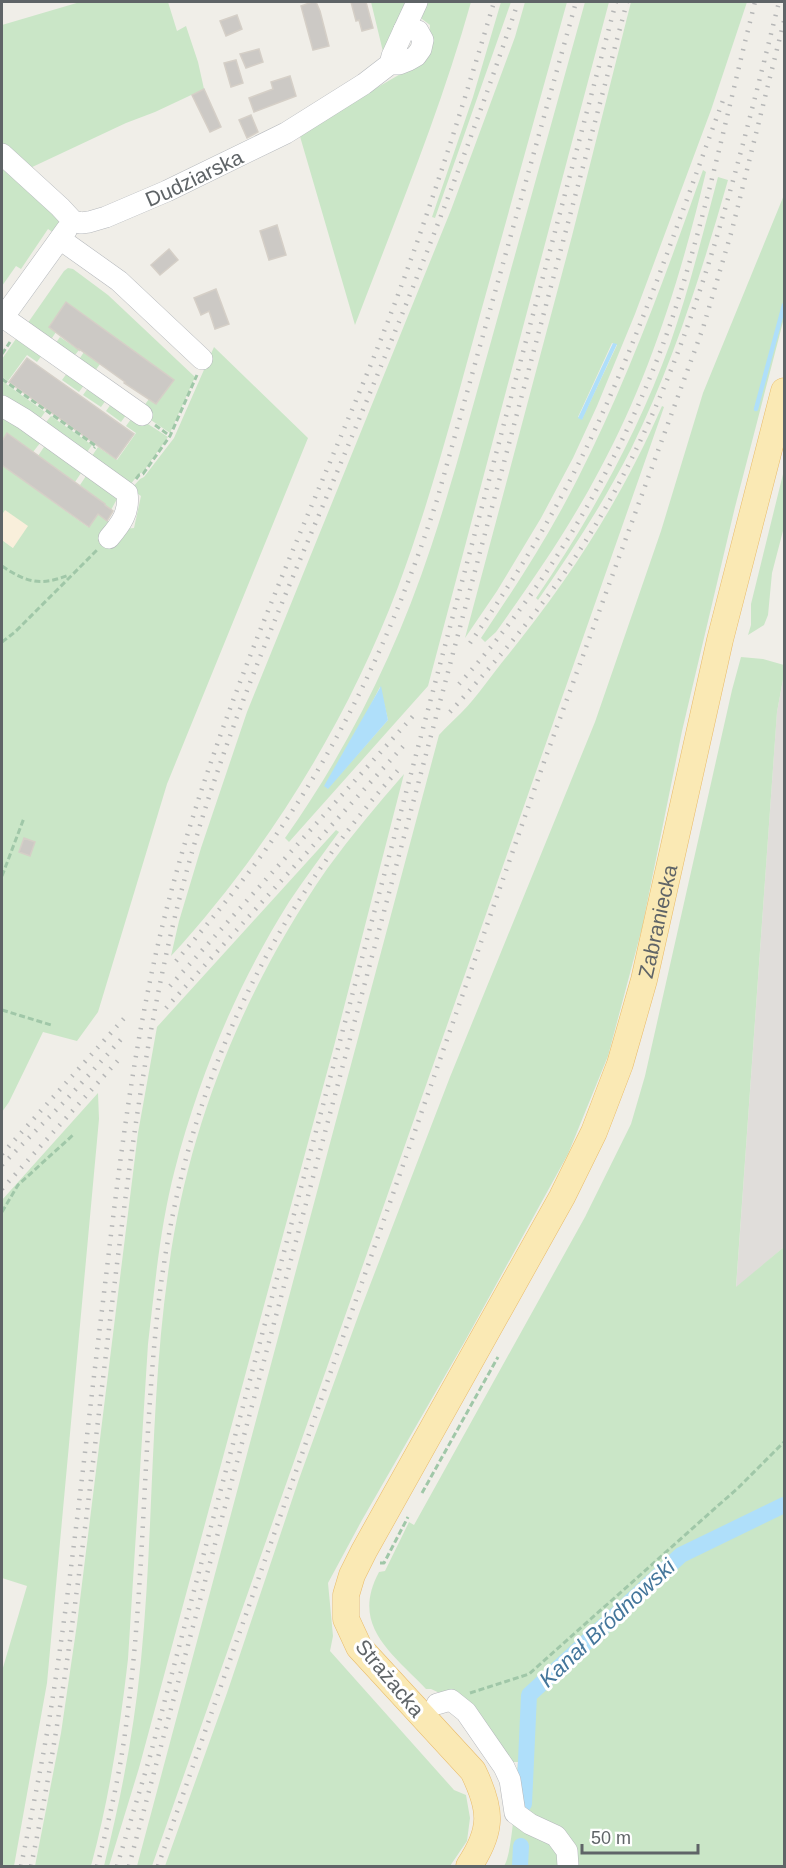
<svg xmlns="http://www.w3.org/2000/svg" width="786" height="1868" viewBox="0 0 786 1868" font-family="Arial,sans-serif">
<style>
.industrial{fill:#e0ddda}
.green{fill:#cae6c7;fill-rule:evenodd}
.sand{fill:#f9efdb}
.water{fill:#afdffa}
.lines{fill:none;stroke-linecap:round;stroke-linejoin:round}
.stream{stroke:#afdffa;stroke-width:4.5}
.canal{stroke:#afdffa;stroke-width:16}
.building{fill:#ccc9c5;stroke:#d5cfc7;stroke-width:1.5}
.minor-casing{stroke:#b5b8bc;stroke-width:22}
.major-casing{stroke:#e9bb69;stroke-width:27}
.path{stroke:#a0c7a8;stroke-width:3;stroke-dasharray:6 3;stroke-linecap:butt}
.minor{stroke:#fff;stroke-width:21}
.major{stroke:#fae9b4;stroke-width:26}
.rail{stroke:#b6b7b7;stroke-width:4.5;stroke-dasharray:1.5 8;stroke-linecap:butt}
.labels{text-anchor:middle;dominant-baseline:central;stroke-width:6;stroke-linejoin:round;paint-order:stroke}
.street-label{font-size:21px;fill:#5f6467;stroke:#fff}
.water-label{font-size:22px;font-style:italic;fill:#44769b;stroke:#fff}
</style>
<rect width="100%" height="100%" fill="#f0eee8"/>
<path class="industrial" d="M784,674V1247L736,1288L777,712Z"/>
<path class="green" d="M80,2H168L177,31L186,26L198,62L204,89L155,112L126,123L28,169L2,147V25Z
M371,2H410L385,60Z
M420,2H471C440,112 396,218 355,325L299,133L421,62L429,43L430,25L422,19Z
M501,2H511L435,218L432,217L473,97Z
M525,2H567C538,106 509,211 480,315C455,406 431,498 398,587C347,722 268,850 171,956L179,921L201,848L247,712L451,210L515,37Z
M585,2H609L428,686L289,842L285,838C348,749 397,650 431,547C454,478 472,408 492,338C523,226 554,114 585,2ZM380,687L388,720L327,789Z
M631,2H747L711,110L635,314L597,406L573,458L541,518L497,591L465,638L572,236ZM612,343L617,345L582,419L578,417Z
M2,165L58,217L59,225L54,233L48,229L21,269L16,266L2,286Z
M703,170L706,172C681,275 650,377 599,471C569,528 533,580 496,632L485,642L481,638C516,586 550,534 578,478C628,379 666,275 703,170Z
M718,177L728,180C702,271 673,364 631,449C604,502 572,551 538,600L536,598C590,519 637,435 670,344C689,290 703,233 718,177Z
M784,195V318L735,507L682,731L642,928L608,1056L568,1154L465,1341L362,1520L328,1583L333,1636L330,1651L454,1790L466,1795L470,1818L467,1841L450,1866H165L227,1693L299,1479L360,1311L450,1077L595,722L661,531L703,393Z
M68,268L73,269L108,295L195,377L170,433L142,414L141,410L149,399L156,404L173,379L66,303L49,326L56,332L48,344L25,327L64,271Z
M20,333L45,351L37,362L27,355L8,381L2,377V359Z
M60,337L79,350L71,360L53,347Z
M214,347L308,438L167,784L98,1012L77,1041L43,1032L9,1102L2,1112V540L13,548L5,511L2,515V465L88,527L98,514C109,522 120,530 134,528L141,496L131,489L140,479L144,477L174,438Z
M84,352L100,364L92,375L76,364Z
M70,369L87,381L79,392L62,380Z
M2,381L45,412L38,422L2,399Z
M91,384L109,396L101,407L83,395Z
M114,400L129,411L121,422L106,411Z
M662,406L664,407L152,1866H137L439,735C446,727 454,720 461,713C478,696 492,674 508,655C571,577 622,498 662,406Z
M2,412L44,438L33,452L7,434L2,441Z
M134,415L168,437L143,472L139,474L129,486L90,459L98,447L117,460L136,433L126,426Z
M51,416L92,445L85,455L43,426Z
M48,441L85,467L75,482L38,456Z
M784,470V527L772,573L768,615L764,625L748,635L751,625V604Z
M88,473L118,497L111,510L80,485Z
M741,657L763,659L784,665V674L777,712L736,1287L784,1247V1866H573L555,1845L562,1866H504C513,1854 516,1782 518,1762H510L468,1706L431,1689H426C392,1653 350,1626 379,1572L385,1571L409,1522L414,1525L585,1217L631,1124L645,1076L732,690Z
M404,774L333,1050L139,1768L109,1866H104C121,1798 134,1731 141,1660C154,1529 150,1396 169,1266C189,1123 245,987 327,869C351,836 377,805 404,774Z
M336,830L339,832C322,855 305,878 289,902C238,983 199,1076 175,1169C160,1226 155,1285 148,1344L128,1659C120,1729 109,1799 91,1866H35L61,1733L77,1624L138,1133L157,1027Z
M98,1093L99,1119L47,1683L14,1866H2V1671L27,1586L2,1578V1200Z"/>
<path class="sand" d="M5,510L28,526L13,548L2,540V515Z"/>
<path class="water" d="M613,343L617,344L582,420L578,418Z
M381,686L388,720L328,789L324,786Z"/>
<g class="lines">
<path class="stream" d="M756,409L784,305"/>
<path class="canal" d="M524,1804L529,1695L681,1555L784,1505
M520,1866L521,1846"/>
</g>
<path class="building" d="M312,2H316L320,11L329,46L313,50L301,6Z
M351,2H366L373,28L362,31L359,20L356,21Z
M237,15L242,29L226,36L220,21Z
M259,49L263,62L246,68L240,54Z
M236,60L243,83L231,87L224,63Z
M290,76L296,96L254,112L249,98L273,89L271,82Z
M204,89L221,127L210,132L192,95Z
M251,115L258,132L247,138L239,120Z
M277,225L286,255L269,260L260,231Z
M169,249L178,260L160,275L151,265Z
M216,289L229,324L215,329L209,311L201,315L194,298Z
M66,302L174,380L156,404L124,383L125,382L79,349V350L49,327Z
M27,358L134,434L116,459L9,382Z
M7,433L105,504V505L113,511L107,521L98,514L89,527L2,465V441Z
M24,838L35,842L30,856L19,852Z"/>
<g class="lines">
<defs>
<g id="minor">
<path d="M404,30L417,2"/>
<path id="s1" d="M2,154L60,207L73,221L81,223L89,222L106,217L167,191L286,133L364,84L390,64H399L409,60L416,56L421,49L423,40L418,31L409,29L404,30L392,56L390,64"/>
<path d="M60,239L119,281L202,359"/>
<path d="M3,317L142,415"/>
<path d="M2,319L67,229"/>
<path d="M2,406L24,419L127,493C130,512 121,524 109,538"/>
<path d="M437,1704L451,1700L466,1712L504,1767L510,1780L515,1813L530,1824L556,1836L567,1851L568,1866"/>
</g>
<g id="major">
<path id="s2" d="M469,1866C493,1830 492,1810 473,1771L359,1647L346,1619V1595L352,1575L364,1551L562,1197L594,1132L620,1064L644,980L720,640L784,391"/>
</g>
</defs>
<use href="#minor" class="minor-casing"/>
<use href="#major" class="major-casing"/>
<path class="path" d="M2,354L10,342
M2,379L96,446L94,448
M155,425L170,436
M136,479L139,475L143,474L170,436L197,375
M2,566C27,583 41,586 69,575
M2,642L15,632L97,550
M2,876L24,818
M2,1010L51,1025
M2,1212L18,1185L73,1135
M422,1493L498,1357
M380,1563H384L408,1517
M470,1693L529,1674L739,1487L784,1442"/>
<use href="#minor" class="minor"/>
<use href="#major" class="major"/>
<path class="rail" d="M470,643C519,573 563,500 598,423C647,317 684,205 725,95
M459,684C553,580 625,454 671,322C706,217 728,108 755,2
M450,712C501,656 550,599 590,534C690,371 733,185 779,2
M176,961C212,919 247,877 278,832C349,730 399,617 437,500L576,2
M170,986L414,715
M166,1008L407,742
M2,1154L127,1015
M2,1165L67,1099L125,1035
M2,1189L122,1056
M21,1866C30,1822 39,1778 47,1733C70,1595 84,1456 101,1318C118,1177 133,1035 170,896C218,714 297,543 369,369C418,249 457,126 494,2
M31,1866C71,1676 90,1481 114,1288C131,1152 148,1017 183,885C221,740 282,603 340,465C404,312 466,159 518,2
M97,1866C110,1818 121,1768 127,1718C144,1588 143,1457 156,1327C177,1112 255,930 399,769
M117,1866L149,1760L616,2
M129,1866L627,2
M158,1866L544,762L703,328L732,230L784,21"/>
</g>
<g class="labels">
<g class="street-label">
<text stroke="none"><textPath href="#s1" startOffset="228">Dudziarska</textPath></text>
<text stroke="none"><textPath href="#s2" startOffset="1071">Zabraniecka</textPath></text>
<text transform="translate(390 1678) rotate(50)">Strażacka</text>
</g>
<g class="water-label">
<text transform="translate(607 1623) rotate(-43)">Kanał Bródnowski</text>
</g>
</g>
<rect width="786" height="1868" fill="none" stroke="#5f6467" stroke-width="6"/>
<path d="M582 1844v9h116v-9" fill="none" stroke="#5f6467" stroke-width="3"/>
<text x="591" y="1844" font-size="18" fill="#5f6467" stroke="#ffffff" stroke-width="4.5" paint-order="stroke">50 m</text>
</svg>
